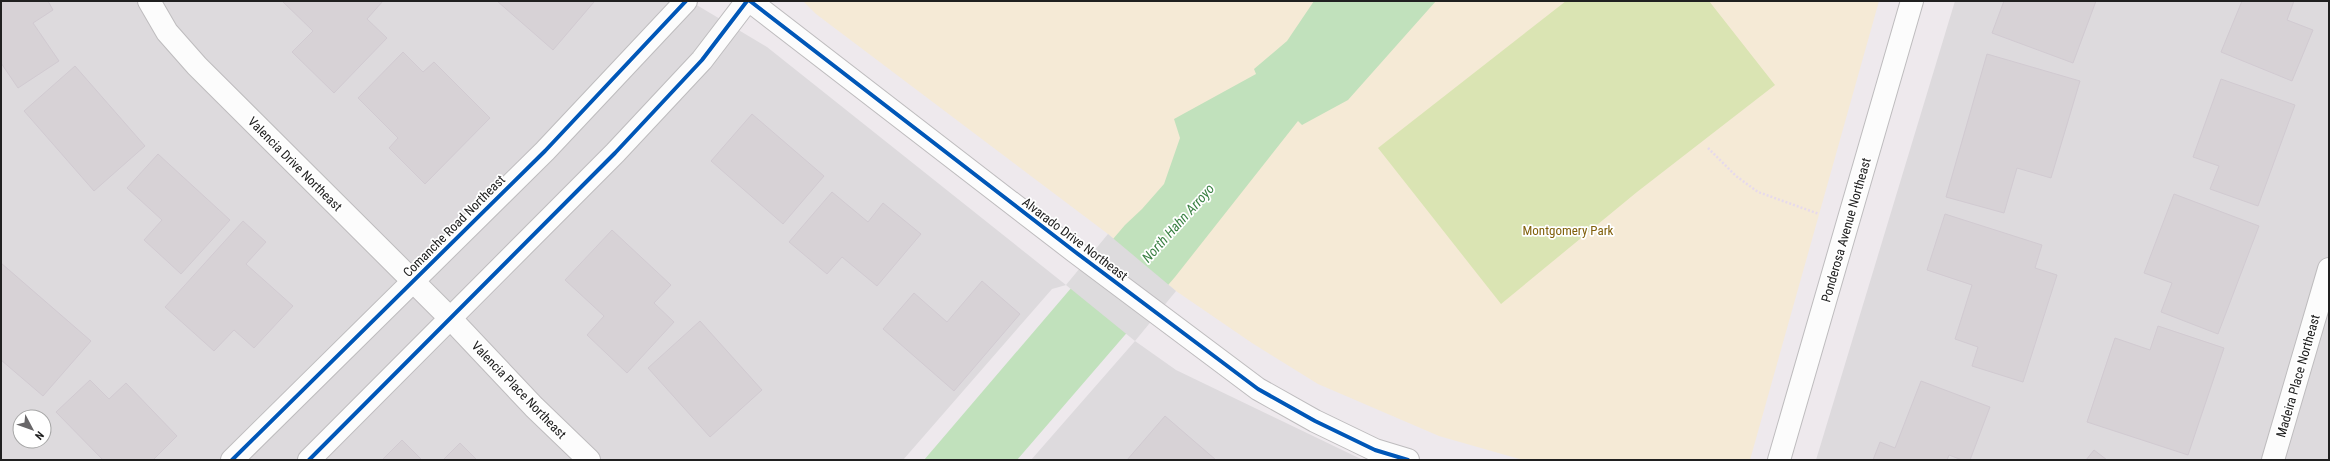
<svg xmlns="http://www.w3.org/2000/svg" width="2330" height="461" viewBox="0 0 2330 461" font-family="'Roboto Condensed',sans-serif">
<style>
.residential{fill:#dddadd;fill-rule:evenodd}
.park{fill:#f5ead6}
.pitch{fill:#dae4b3}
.water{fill:#c1e1bc}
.pier{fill:#dddbdd}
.building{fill:#d7d2d6;stroke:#d1cad1}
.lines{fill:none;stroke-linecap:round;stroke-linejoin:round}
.minor-casing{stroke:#bebcbe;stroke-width:24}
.tertiary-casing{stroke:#bebcbe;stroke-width:24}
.path{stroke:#e7daeb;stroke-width:2.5;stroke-dasharray:2 2;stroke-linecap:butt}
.minor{stroke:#fcfcfc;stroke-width:22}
.tertiary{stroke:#fcfcfc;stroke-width:22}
.cycleway-casing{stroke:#fff;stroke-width:6}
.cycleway{stroke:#0057b8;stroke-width:4}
.labels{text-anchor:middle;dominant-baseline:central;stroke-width:3.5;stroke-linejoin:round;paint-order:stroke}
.street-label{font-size:13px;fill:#202020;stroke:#fff}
.park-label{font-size:13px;fill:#81600b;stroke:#fff}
.water-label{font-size:14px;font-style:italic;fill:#3a8143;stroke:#fff}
</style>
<rect width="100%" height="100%" fill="#eee9ed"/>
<path class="residential" d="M1,1H690L767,47L1066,285L1052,289L903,460H1ZM20,417H44V441H20Z
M1955,1H2329V460H1816Z
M1135,341L1176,370L1363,460H1031Z"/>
<path class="park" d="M803,1H1879L1750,460H1523L1439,436L1318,384L1252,343L1176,291L1108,234L816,14Z"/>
<path class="pitch" d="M1566,1H1709L1775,85L1637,192L1501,304L1378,148Z"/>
<path class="water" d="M1314,1H1436L1348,100L1302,125L1298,121L1175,277L1017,460H924L1125,225L1142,209L1164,184L1180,138L1174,119L1256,74L1254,69L1287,41Z"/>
<path class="pier" d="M1108,234L1176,291L1135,341L1066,285Z"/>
<path class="building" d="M1,1H48L53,10L33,23L59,61L18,88L1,63Z
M282,1H383L367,19L387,38L334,93L292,52L313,31Z
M497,1H593L594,2L553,50Z
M2004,1H2096L2073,63L1992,33Z
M2242,1H2294L2287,20L2313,30L2292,81L2221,52Z
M403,52L423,72L434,62L490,118L425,184L389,148L398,138L358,98Z
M1987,54L2080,81L2051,178L2017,168L2004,213L1946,197Z
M75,66L145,146L94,191L24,111Z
M2221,79L2295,105L2258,206L2210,189L2219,166L2193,157Z
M752,114L824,176L783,224L711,161Z
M158,154L230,220L181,274L144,240L162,220L127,188Z
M832,192L868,222L883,203L921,234L877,286L842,257L827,274L789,242Z
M2174,194L2259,226L2218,334L2161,312L2172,283L2144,273Z
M1945,214L2042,245L2035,268L2057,275L2023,382L1972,366L1978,347L1955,339L1972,285L1927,270Z
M243,221L266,242L246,264L293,306L254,348L234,330L214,351L165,307Z
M612,230L671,285L654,303L674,322L627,373L587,335L604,316L565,280Z
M1,263L91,341L43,396L1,360Z
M982,281L1020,314L954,391L883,329L914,293L947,322Z
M700,321L762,390L710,437L648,368Z
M2158,326L2224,348L2188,455L2087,422L2115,338L2150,350Z
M90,380L109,399L126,383L177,436L153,460H103L56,412Z
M1921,381L1990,407L1970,460H1962L1949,455L1947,460H1873L1880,442L1895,448Z
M1165,416L1216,460H1127Z
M402,440L422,460H382Z
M460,443L477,460H443Z
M2094,450L2107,460H2086Z"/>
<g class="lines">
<defs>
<path id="minor" d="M149,1L167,32L197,66L451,319L534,407L589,460
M2273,460L2329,269"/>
<path id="tertiary" d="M750,1L1074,251L1258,389L1315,421L1375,450L1408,460
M232,460L545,151L686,1
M309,460L615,153L702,60L747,1
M1779,460L1912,1"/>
</defs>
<use href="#minor" class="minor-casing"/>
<use href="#tertiary" class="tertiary-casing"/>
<path class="path" d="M1708,148L1736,176L1758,192L1819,214"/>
<use href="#minor" class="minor"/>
<use href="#tertiary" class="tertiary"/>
<defs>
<path id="cycleway" d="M750,1L1074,251L1258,389L1315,421L1375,450L1408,460
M232,460L545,151L686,1
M309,460L615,153L702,60L747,1"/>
</defs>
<use href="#cycleway" class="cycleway-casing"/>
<use href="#cycleway" class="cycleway"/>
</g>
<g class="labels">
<g class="street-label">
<text transform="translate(295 164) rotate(45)">Valencia Drive Northeast</text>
<text transform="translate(454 226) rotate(-45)">Comanche Road Northeast</text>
<text transform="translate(1846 230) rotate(-74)">Ponderosa Avenue Northeast</text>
<text transform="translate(1075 239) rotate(37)">Alvarado Drive Northeast</text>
<text transform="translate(2298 376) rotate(-74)">Madeira Place Northeast</text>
<text transform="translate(519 390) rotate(46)">Valencia Place Northeast</text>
</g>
<g class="park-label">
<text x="1568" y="230">Montgomery Park</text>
</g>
<g class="water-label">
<text transform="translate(1178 223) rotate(-48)">North Hahn Arroyo</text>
</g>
</g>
<rect width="2330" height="461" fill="none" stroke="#202020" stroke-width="4"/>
<g transform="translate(32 429) rotate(131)"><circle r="19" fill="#ffffff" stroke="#a6a6a6"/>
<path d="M0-3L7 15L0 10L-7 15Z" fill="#686668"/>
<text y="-6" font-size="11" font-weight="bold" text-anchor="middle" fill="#202020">N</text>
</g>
</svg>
